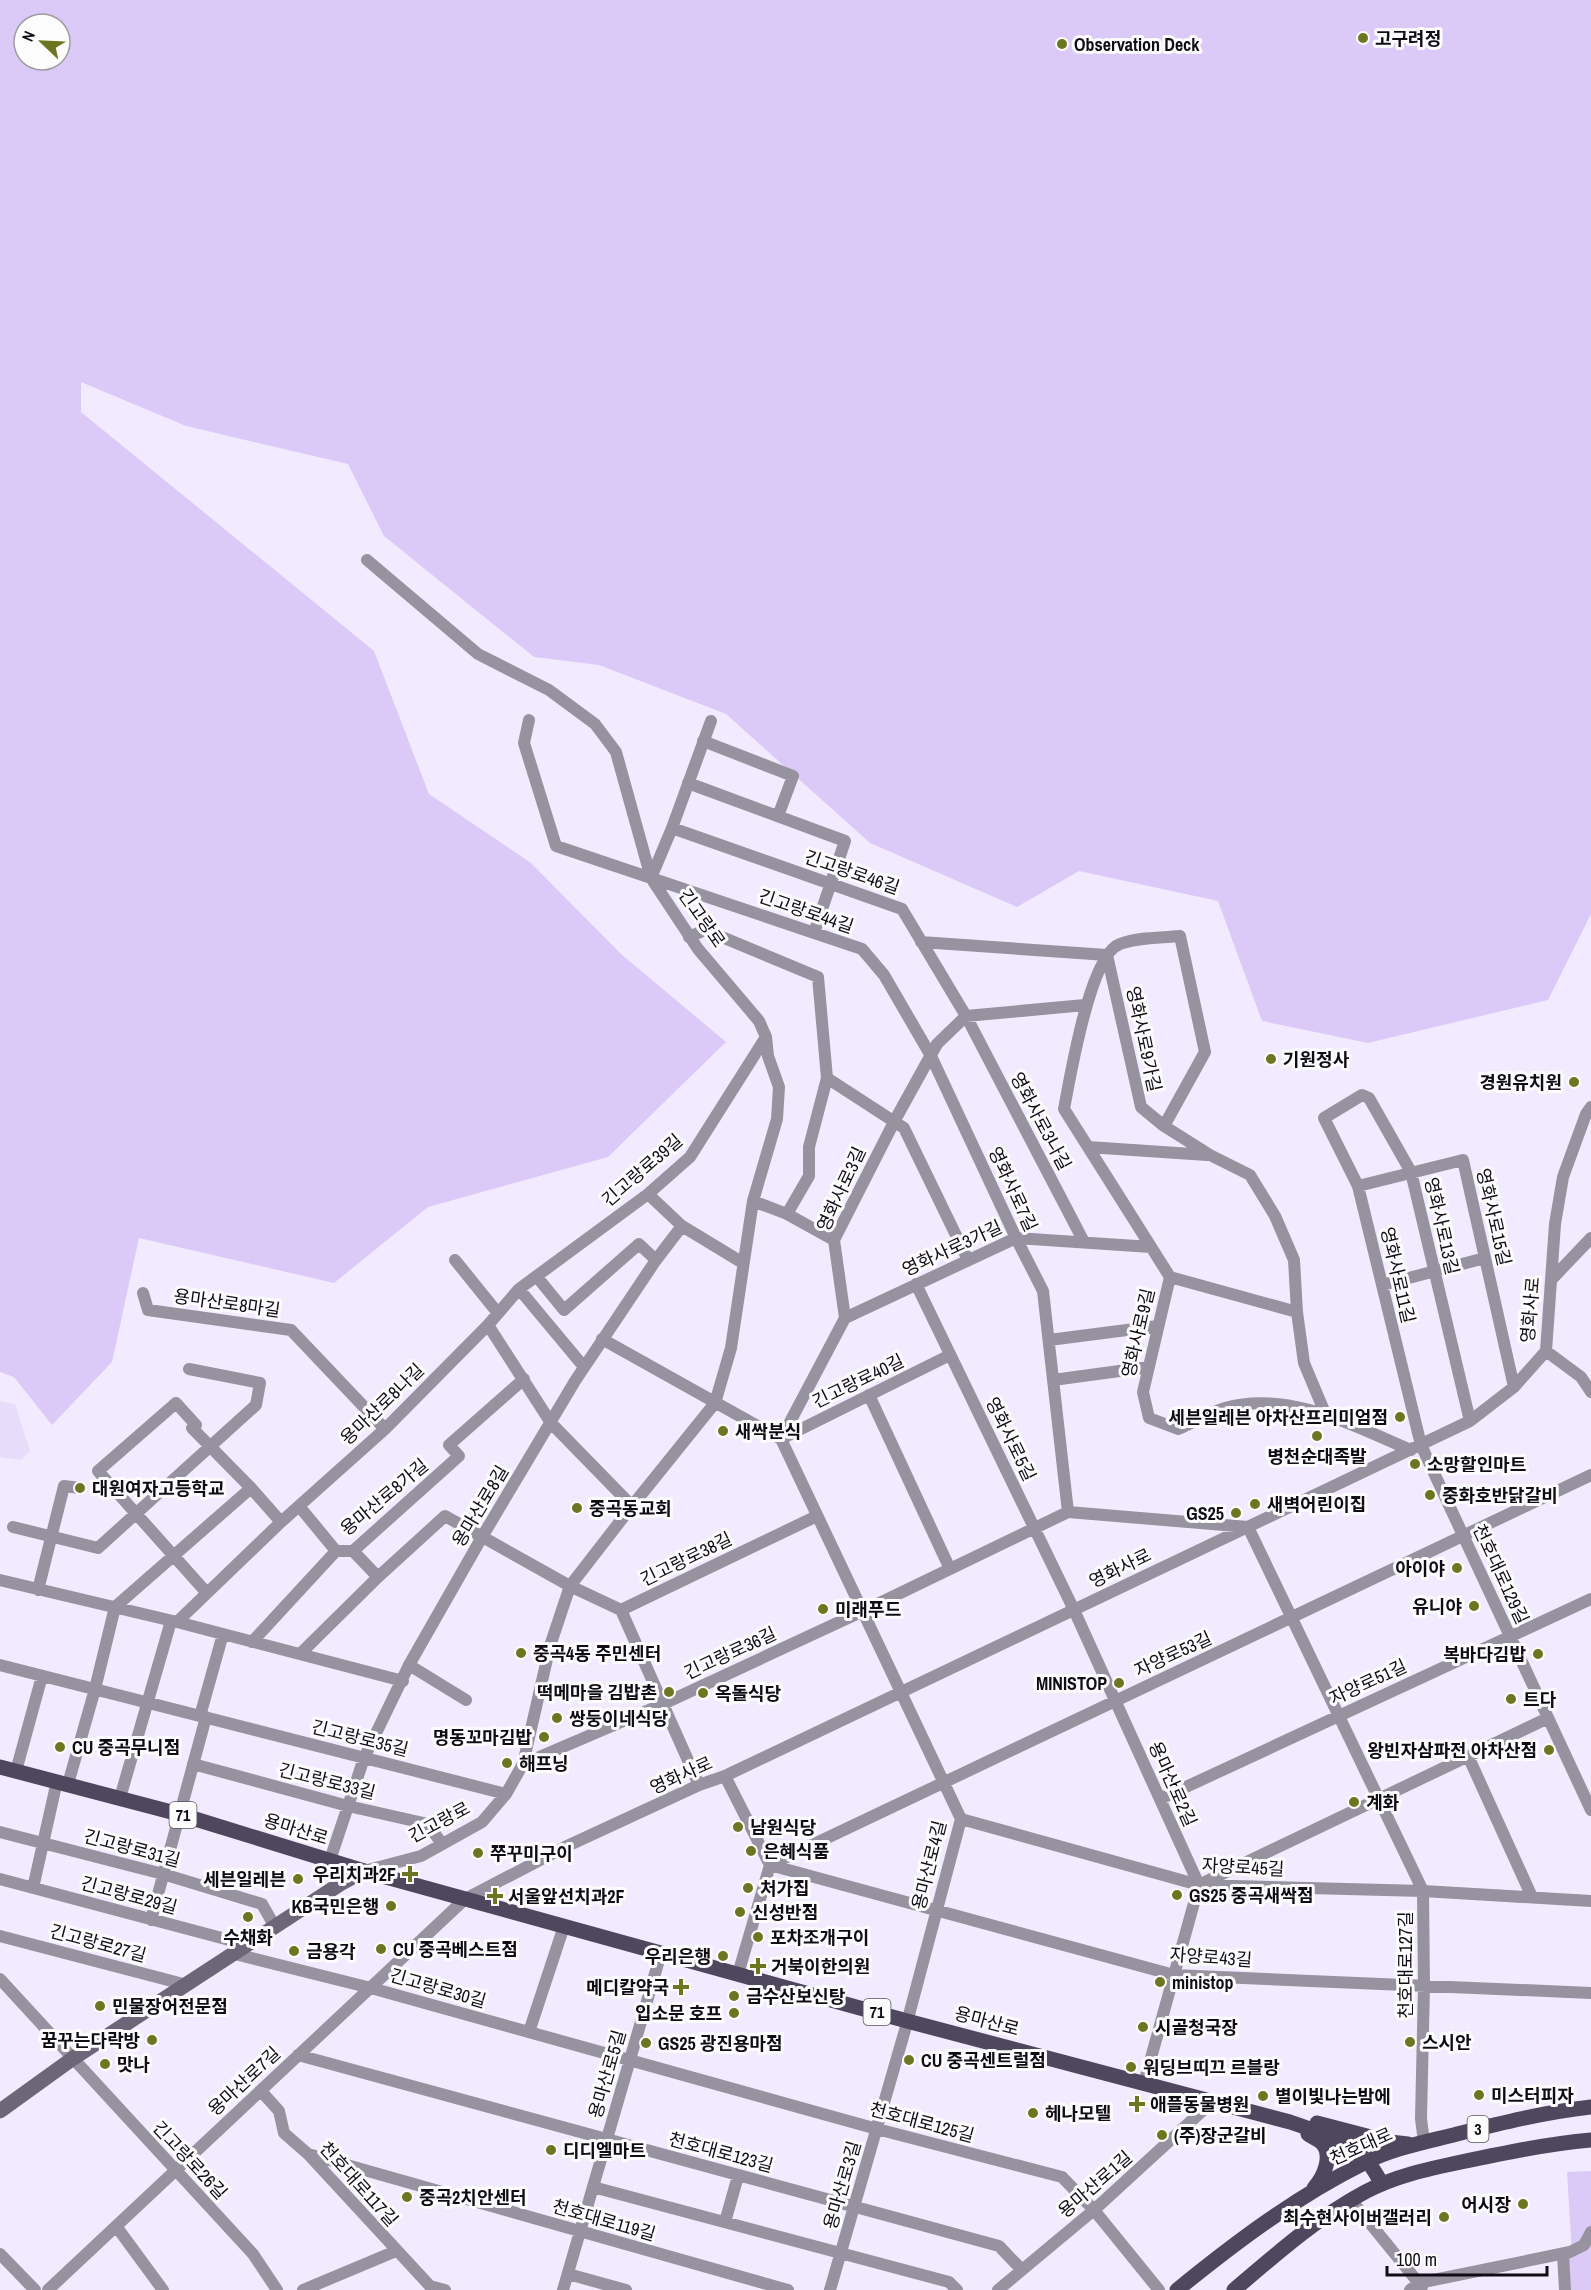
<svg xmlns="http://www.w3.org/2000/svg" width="1591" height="2290" viewBox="0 0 1591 2290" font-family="'Archivo Narrow','Noto Sans KR',sans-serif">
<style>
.built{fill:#e8dcfb}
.green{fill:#dbcaf7;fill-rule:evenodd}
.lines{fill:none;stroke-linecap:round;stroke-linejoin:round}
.street{stroke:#96929f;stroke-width:12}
.secondary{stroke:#6d6578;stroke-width:15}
.primary{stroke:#4f475d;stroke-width:15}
.poi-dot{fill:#6c7621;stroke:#fcfcfc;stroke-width:2}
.labels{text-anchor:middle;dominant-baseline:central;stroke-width:6;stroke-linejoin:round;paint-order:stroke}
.shield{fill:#fcfcfc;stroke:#57545b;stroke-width:1.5}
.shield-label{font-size:16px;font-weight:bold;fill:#100c16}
.poi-label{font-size:18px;font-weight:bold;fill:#100c16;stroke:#fcfcfc;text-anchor:start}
.street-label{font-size:18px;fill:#100c16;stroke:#fcfcfc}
</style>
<rect width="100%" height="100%" fill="#f2ebff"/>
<path class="built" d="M0,1401L15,1404L30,1451L21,1460L0,1457Z"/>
<path class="green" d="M0,0H1591V914L1548,1000L1368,1043L1262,1021L1218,901L1079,871L1017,907L870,843L726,714L599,665L534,657L384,536L348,464L186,426L81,382V412L374,651L429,794L531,863L621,954L726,1042L608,1157L428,1207L334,1283L139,1238L112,1362L52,1425L14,1377L0,1372ZM24,24H60V60H24Z
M1591,2171V2290H1569L1567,2257L1572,2256L1567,2172Z"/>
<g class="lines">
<path class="street" d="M529,720L524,743L556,846L862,949L884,975L931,1056L1016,1238L1043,1291L1068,1512
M703,741L793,776L778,816
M688,783L845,841L814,933
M672,828L902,909L966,1016L1084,1242
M651,878L672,828L711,721
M689,937L705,930L818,977L827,1078L809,1147V1176L787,1214
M921,942L1107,955
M1107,955L1141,1107L1164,1126L1210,1155L1250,1175L1275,1216L1294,1260L1297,1312L1304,1363L1325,1413
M827,1078L904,1128L968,1260
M1164,1126L1205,1052L1180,936C1161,938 1138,937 1120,944C1090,954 1070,1078 1064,1109L1170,1277L1143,1392L1149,1418L1178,1429C1194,1422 1209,1413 1225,1408C1289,1390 1354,1426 1411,1450
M1088,1147L1207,1155
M1358,1186L1463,1160L1514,1387
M648,1194L682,1226L743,1263
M753,1201L787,1214L834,1240
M455,1260L497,1312
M537,1277L564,1310L639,1244L656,1260
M1170,1277L1297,1312
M1551,1280L1591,1238
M916,1284L1074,1610L1199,1885L1144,2083
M1382,1285L1485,1258
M519,1289L584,1367
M143,1293L148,1310L291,1330L385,1429
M845,1318L1016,1238L1151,1247
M488,1325L551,1423L632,1506
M602,1339L781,1439L961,1819L905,2030L830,2290
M1049,1340L1158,1326
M1546,1351L1581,1377L1591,1392
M1053,1380L1149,1367
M869,1395L950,1569
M1470,1421L1411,1172L1369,1098L1362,1095L1324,1118L1358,1186L1421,1445L1591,1810
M781,1439L845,1318L834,1240L895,1120L937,1044L966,1016L1085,1005
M781,1439L950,1355
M299,1506L336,1551
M1068,1512L1248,1527L1423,1891L1424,1986L1421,2119L1424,2142
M13,1527L98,1548L256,1405L260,1383L189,1369
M353,1551L378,1577
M0,1580L177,1622L403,1681
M38,1590L64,1486L80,1488
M206,1592L98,1471L176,1403L196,1425L192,1428L251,1488L281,1522
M621,1610L817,1516
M621,1610L699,1785
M177,1622L281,1522L385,1429L488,1325L519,1289L648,1194L690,1157L766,1037
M252,1642L336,1551H353L459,1456L449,1445L524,1379
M300,1654L378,1577L445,1516L570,1586L621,1610
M0,1665L506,1794
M409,1665L466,1700
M200,1716L223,1634
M1468,1756L1532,1897
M193,1764L348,1806L428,1824L442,1844
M523,1764L663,1704L863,1611L1068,1512
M16,1771L42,1676
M725,1776L770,1865L738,1974
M68,1784L95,1689L115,1607L251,1488
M120,1798L171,1621
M1160,1799L1591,1599
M961,1819L1199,1885L1423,1891L1591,1901
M0,1832L163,1874L262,1904L275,1927
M330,1860L364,1758L409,1665L482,1537L575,1381L656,1260L682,1226
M770,1865L1591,1475
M770,1865L1174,1975L1591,1993
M364,1871L421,1856L482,1822L506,1794L523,1764L550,1646L570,1586L632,1506L715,1403L731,1348L753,1201L777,1119L779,1087L768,1056L766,1037L759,1021L698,949L651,878L616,752L595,724L549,690L478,654L367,560
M0,1879L248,1945
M1203,1883L1548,1718
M33,1888L57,1781
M151,1920L206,1717
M0,1936L187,1985
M235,1954L371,1988L877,2129L1062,2177L1094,2210L1159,2290
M0,1979L253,2254L277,2290
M529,2032L564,1926
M298,2055L999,2246L1022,2270
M261,2091L279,2111L284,2133L308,2154L430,2286L445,2290
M308,2154L788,2290
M593,2187L949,2282L957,2290
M1351,2200L1422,2287
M725,2222L738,2176
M116,2226L163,2290
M0,2254L35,2290
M1563,2254L1565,2290
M568,2274L626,2290
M48,2290L465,1899L565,1847L699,1785L725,1776L1470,1421L1514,1387L1546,1351L1555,1224L1563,1177L1586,1114L1591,1107
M303,2290L396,2251
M563,2290L661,1953
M998,2290L1094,2210L1213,2101
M1410,2290L1419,2283L1570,2252L1584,2245L1591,2232"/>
<path class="secondary" d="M0,2111L72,2059L340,1884L364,1871"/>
<path class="primary" d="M0,1767L179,1814L364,1871L907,2021L1290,2122C1317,2131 1345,2141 1366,2160C1373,2167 1377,2176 1382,2184
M1317,2123L1390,2142L1408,2144
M1308,2134C1312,2137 1317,2139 1321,2142C1334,2154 1324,2177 1314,2188
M1177,2290C1236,2242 1297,2196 1366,2162C1394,2148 1426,2142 1457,2134C1501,2123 1546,2112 1591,2107
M1234,2290C1275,2255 1318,2217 1365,2192C1395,2176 1428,2169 1461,2162C1504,2153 1547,2144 1591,2140"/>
</g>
<g class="poi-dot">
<circle cx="1363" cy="38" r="6"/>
<circle cx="1062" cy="44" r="6"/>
<circle cx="1271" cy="1059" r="6"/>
<circle cx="1574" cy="1082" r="6"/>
<circle cx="1400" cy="1417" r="6"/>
<circle cx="723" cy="1431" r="6"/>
<circle cx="1317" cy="1436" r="6"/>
<circle cx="1415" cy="1464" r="6"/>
<circle cx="80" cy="1488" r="6"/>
<circle cx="1430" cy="1495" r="6"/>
<circle cx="1255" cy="1504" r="6"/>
<circle cx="577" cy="1508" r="6"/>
<circle cx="1236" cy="1513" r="6"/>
<circle cx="1457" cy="1568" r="6"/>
<circle cx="1474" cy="1606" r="6"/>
<circle cx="823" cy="1609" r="6"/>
<circle cx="521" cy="1653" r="6"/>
<circle cx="1538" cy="1654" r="6"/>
<circle cx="1119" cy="1683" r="6"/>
<circle cx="669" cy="1692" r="6"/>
<circle cx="703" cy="1693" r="6"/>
<circle cx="1511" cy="1699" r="6"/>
<circle cx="557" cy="1718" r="6"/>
<circle cx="544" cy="1737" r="6"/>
<circle cx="60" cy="1747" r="6"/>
<circle cx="1549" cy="1750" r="6"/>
<circle cx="507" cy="1763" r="6"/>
<circle cx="1354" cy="1802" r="6"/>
<circle cx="738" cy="1827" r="6"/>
<circle cx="751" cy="1851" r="6"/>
<circle cx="478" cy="1853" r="6"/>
<path d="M407 1865h6v6h6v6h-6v6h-6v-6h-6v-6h6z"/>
<circle cx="298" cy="1879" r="6"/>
<circle cx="748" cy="1888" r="6"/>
<circle cx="1177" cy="1895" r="6"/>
<path d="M492 1887h6v6h6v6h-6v6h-6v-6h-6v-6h6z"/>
<circle cx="391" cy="1906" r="6"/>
<circle cx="740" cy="1912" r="6"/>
<circle cx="248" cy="1917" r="6"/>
<circle cx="758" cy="1937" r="6"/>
<circle cx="381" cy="1949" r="6"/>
<circle cx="294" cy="1951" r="6"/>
<circle cx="723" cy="1956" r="6"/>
<path d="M755 1957h6v6h6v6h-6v6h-6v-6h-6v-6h6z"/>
<circle cx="1160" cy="1982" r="6"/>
<path d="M678 1978h6v6h6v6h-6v6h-6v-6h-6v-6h6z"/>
<circle cx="734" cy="1996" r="6"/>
<circle cx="100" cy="2006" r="6"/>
<circle cx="734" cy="2013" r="6"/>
<circle cx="1143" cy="2027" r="6"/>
<circle cx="152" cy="2040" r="6"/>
<circle cx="1410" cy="2042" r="6"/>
<circle cx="646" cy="2043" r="6"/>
<circle cx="909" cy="2060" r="6"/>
<circle cx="105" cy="2064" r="6"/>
<circle cx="1131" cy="2067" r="6"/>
<circle cx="1479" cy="2095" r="6"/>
<circle cx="1263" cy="2096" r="6"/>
<path d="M1134 2095h6v6h6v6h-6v6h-6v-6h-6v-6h6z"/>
<circle cx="1033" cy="2113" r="6"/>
<circle cx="1162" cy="2135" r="6"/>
<circle cx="551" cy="2150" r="6"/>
<circle cx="407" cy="2197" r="6"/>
<circle cx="1523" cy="2204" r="6"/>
<circle cx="1444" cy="2217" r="6"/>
</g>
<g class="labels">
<g class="shield">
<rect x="169.5" y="1802" width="27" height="26" rx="4.5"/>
<rect x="863.5" y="1999" width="27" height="26" rx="4.5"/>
<rect x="1467.5" y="2116" width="21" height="26" rx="4.5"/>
</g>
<g class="shield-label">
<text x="183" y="1815">71</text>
<text x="877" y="2012">71</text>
<text x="1478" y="2129">3</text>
</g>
<g class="poi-label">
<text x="1375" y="38">고구려정</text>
<text x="1074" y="44">Observation Deck</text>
<text x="1283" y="1059">기원정사</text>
<text x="1562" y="1082" text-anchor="end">경원유치원</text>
<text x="1388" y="1417" text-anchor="end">세븐일레븐 아차산프리미엄점</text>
<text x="735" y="1431">새싹분식</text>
<text x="1317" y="1456" text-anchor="middle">병천순대족발</text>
<text x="1427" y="1464">소망할인마트</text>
<text x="92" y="1488">대원여자고등학교</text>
<text x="1442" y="1495">중화호반닭갈비</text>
<text x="1267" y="1504">새벽어린이집</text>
<text x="589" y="1508">중곡동교회</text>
<text x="1224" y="1513" text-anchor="end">GS25</text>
<text x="1445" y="1568" text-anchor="end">아이야</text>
<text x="1462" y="1606" text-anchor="end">유니야</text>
<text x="835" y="1609">미래푸드</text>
<text x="533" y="1653">중곡4동 주민센터</text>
<text x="1526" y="1654" text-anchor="end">복바다김밥</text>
<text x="1107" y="1683" text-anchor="end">MINISTOP</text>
<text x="657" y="1692" text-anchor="end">떡메마을 김밥촌</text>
<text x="715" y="1693">옥돌식당</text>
<text x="1523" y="1699">트다</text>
<text x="569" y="1718">쌍둥이네식당</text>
<text x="532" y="1737" text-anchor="end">명동꼬마김밥</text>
<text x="72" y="1747">CU 중곡무니점</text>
<text x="1537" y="1750" text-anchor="end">왕빈자삼파전 아차산점</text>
<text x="519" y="1763">해프닝</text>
<text x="1366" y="1802">계화</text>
<text x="750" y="1827">남원식당</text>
<text x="763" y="1851">은혜식품</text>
<text x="490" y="1853">쭈꾸미구이</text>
<text x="396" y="1874" text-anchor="end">우리치과2F</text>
<text x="286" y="1879" text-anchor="end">세븐일레븐</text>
<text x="760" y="1888">처가집</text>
<text x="1189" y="1895">GS25 중곡새싹점</text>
<text x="508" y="1896">서울앞선치과2F</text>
<text x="379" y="1906" text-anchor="end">KB국민은행</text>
<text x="752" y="1912">신성반점</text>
<text x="248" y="1937" text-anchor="middle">수채화</text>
<text x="770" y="1937">포차조개구이</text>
<text x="393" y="1949">CU 중곡베스트점</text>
<text x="306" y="1951">금용각</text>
<text x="711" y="1956" text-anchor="end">우리은행</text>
<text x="771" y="1966">거북이한의원</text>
<text x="1172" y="1982">ministop</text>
<text x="669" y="1987" text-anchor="end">메디칼약국</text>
<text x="746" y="1996">금수산보신탕</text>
<text x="112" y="2006">민물장어전문점</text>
<text x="722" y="2013" text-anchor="end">입소문 호프</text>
<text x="1155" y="2027">시골청국장</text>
<text x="140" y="2040" text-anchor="end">꿈꾸는다락방</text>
<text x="1422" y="2042">스시안</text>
<text x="658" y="2043">GS25 광진용마점</text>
<text x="921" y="2060">CU 중곡센트럴점</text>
<text x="117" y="2064">맛나</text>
<text x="1143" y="2067">워딩브띠끄 르블랑</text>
<text x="1491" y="2095">미스터피자</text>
<text x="1275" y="2096">별이빛나는밤에</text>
<text x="1150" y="2104">애플동물병원</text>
<text x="1045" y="2113">헤나모텔</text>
<text x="1174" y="2135">(주)장군갈비</text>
<text x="563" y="2150">디디엘마트</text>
<text x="419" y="2197">중곡2치안센터</text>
<text x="1511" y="2204" text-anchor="end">어시장</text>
<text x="1432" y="2217" text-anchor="end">최수현사이버갤러리</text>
</g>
<g class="street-label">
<text transform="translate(852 872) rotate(19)">긴고랑로46길</text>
<text transform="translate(806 911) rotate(19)">긴고랑로44길</text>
<text transform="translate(702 918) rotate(55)">긴고랑로</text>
<text transform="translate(1144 1039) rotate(78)">영화사로9가길</text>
<text transform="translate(1041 1121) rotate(62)">영화사로3나길</text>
<text transform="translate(642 1170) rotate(-41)">긴고랑로39길</text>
<text transform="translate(841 1189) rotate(-65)">영화사로3길</text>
<text transform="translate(1013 1189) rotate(65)">영화사로7길</text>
<text transform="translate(1494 1217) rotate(77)">영화사로15길</text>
<text transform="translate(1442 1226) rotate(77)">영화사로13길</text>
<text transform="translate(952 1248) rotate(-25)">영화사로3가길</text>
<text transform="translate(1398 1275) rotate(77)">영화사로11길</text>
<text transform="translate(227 1303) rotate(8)">용마산로8마길</text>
<text transform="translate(1530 1310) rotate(-85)">영화사로</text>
<text transform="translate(1138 1333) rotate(-77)">영화사로9길</text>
<text transform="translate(858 1381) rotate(-26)">긴고랑로40길</text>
<text transform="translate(382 1404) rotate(-44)">용마산로8나길</text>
<text transform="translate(1011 1439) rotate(64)">영화사로5길</text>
<text transform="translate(384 1497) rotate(-40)">용마산로8가길</text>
<text transform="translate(480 1506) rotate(-59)">용마산로8길</text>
<text transform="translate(686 1559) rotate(-26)">긴고랑로38길</text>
<text transform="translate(1120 1568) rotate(-26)">영화사로</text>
<text transform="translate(1501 1574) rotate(65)">천호대로129길</text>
<text transform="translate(730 1653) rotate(-25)">긴고랑로36길</text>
<text transform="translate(1173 1654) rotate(-25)">자양로53길</text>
<text transform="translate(1368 1682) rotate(-25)">자양로51길</text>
<text transform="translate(360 1738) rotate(14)">긴고랑로35길</text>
<text transform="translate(681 1775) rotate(-24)">영화사로</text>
<text transform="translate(327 1781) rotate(14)">긴고랑로33길</text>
<text transform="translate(1173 1784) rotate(66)">용마산로2길</text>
<text transform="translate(439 1822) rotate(-28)">긴고랑로</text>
<text transform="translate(296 1829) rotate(17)">용마산로</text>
<text transform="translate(132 1848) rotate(15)">긴고랑로31길</text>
<text transform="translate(929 1865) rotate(-76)">용마산로4길</text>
<text transform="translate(1243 1867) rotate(3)">자양로45길</text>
<text transform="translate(129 1895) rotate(15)">긴고랑로29길</text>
<text transform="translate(98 1943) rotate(15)">긴고랑로27길</text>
<text transform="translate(1211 1957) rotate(4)">자양로43길</text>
<text transform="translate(1405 1965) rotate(-90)">천호대로127길</text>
<text transform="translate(438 1988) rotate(16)">긴고랑로30길</text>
<text transform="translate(987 2021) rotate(15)">용마산로</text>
<text transform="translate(607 2074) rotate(-74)">용마산로5길</text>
<text transform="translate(244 2081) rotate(-43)">용마산로7길</text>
<text transform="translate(922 2122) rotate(15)">천호대로125길</text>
<text transform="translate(1361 2146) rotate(-24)">천호대로</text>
<text transform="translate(721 2152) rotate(15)">천호대로123길</text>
<text transform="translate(190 2160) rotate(47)">긴고랑로26길</text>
<text transform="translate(359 2184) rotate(48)">천호대로117길</text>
<text transform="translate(1095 2184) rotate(-41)">용마산로1길</text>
<text transform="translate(842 2185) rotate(-74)">용마산로3길</text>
<text transform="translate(604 2220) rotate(16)">천호대로119길</text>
</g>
</g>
<g transform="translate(42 42) rotate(293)"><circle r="28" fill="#fcfcfc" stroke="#9e9ca0" stroke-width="1.5"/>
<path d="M0-4.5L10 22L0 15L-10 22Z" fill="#6c7621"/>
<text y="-9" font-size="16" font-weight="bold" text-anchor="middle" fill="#100c16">N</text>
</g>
<path d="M1387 2266v9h160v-9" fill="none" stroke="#100c16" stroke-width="3"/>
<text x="1396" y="2266" font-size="18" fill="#100c16" stroke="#fcfcfc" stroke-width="4.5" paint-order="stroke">100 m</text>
</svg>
